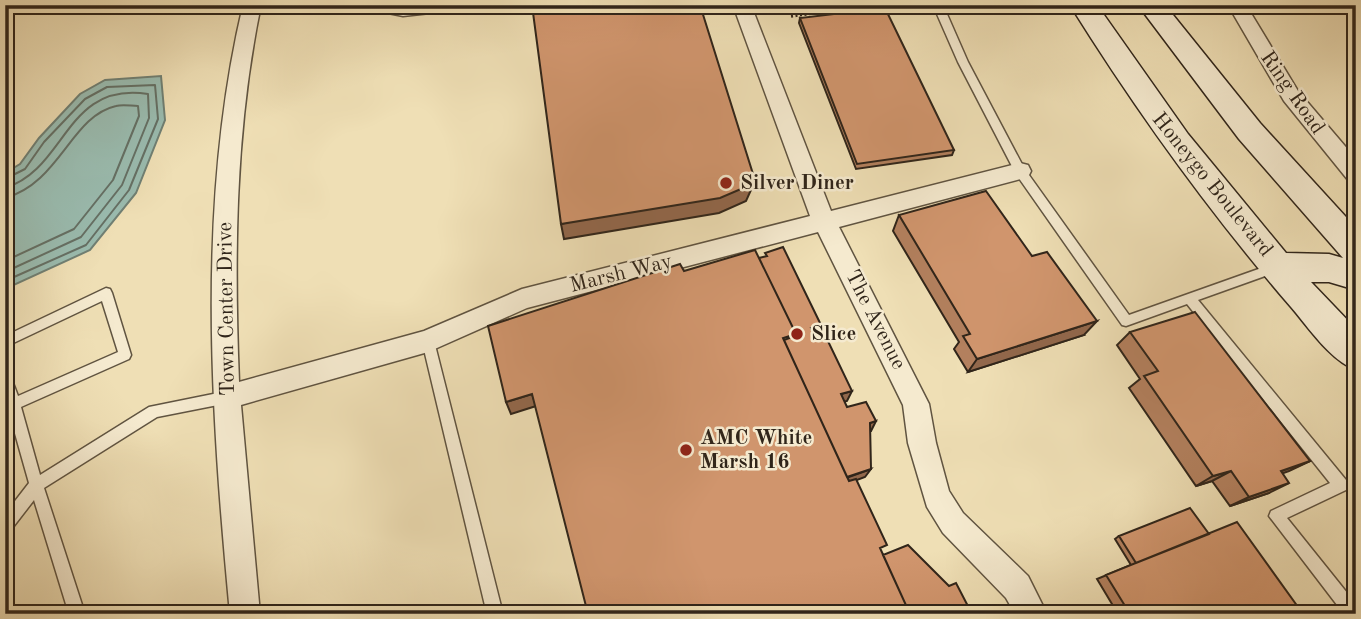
<svg xmlns="http://www.w3.org/2000/svg" width="1361" height="619" viewBox="0 0 1361 619" font-family="'Old Standard TT',serif">
<style>
.water{fill:#9abcb0;stroke:#708074;stroke-width:2}
.lines{fill:none;stroke-linecap:round;stroke-linejoin:round}
.shore{stroke:#657065;stroke-width:2}
.service-casing{stroke:#605441;stroke-width:3}
.minor-casing{stroke:#605441;stroke-width:3}
.secondary-casing{stroke:#30251a;stroke-width:3}
.path{stroke:#30251a;stroke-width:3.5;stroke-dasharray:2 2.5;stroke-linecap:butt}
.service{fill:#f5eacf;fill-rule:evenodd}
.minor{fill:#f5eacf;fill-rule:evenodd}
.secondary{fill:#f5eacf;fill-rule:evenodd}
.wall{fill:#b3805e;stroke:#30251a;stroke-width:2}
.shaded-wall{fill:#92684c;stroke:#30251a;stroke-width:2}
.building{fill:#d0956d;stroke:#30251a;stroke-width:2}
.poi-dot{fill:#8f2418;stroke:#f5eacf;stroke-width:2.5}
.labels{text-anchor:middle;dominant-baseline:central;stroke-width:5;stroke-linejoin:round;paint-order:stroke}
.street-label{font-size:21px;fill:#30251a;stroke:#f5eacf}
.poi-label{font-size:21px;font-weight:bold;fill:#30251a;stroke:#f5eacf;text-anchor:start}
</style>
<rect width="100%" height="100%" fill="#efdfb5"/>
<filter id="stains"><feTurbulence type="fractalNoise" baseFrequency=".00286" numOctaves="4"/><feColorMatrix values="0 0 0 0 .2 0 0 0 0 .09 0 0 0 0 .02 0 0 0 .5 -.17"/></filter>
<radialGradient id="worn" r=".72"><stop offset=".6" stop-color="#630" stop-opacity="0"/><stop offset="1" stop-color="#630" stop-opacity=".3"/></radialGradient>
<path class="water" d="M161,76L165,120L136,193L90,250L5,289V173L20,164L39,138L80,94L105,80Z"/>
<g class="lines">
<path class="shore" d="M5,179L25,169L44,142L85,99L107,87L155,85L158,119L129,190L86,245L5,281
M5,188C67,169 65,81 148,94L149,118L122,185L81,237L5,272
M5,198C60,183 71,116 116,106C123,104 131,106 138,106L139,116L113,180L74,229L5,261"/>
<defs>
<path id="service" d="M386,5H396V9L480,5L476,8L403,16L388,13Z
M933,5H943L968,62L1024,168L1129,315L1278,262L1282,264L1284,267L1282,270L1198,300L1346,480L1348,485L1346,490L1287,518L1356,604V614H1344L1269,516L1271,511L1330,483L1187,304L1126,326L1122,325L1016,174L958,62Z
M106,288L110,289L112,293L131,355L129,359L21,407L40,475L149,407L228,391L233,393L235,397L233,401L228,403L157,417L44,488L85,614H69L34,500L10,531L5,533V514L29,483L5,398V373L10,375L18,396L118,352L102,301L5,347V336Z
M428,335L432,337L434,341L503,614H487L422,341L424,337Z"/>
<path id="minor" d="M243,5H261C235,129 234,256 239,382L424,331L522,289L810,216L733,5H751L831,211L1020,163L1028,165L1031,171L1028,177L839,227L929,404L936,443L949,491L963,513L1028,576L1047,614H1015L1006,598L943,533L927,507L908,443L903,405L818,232L527,308L428,352L241,405L260,614H230C211,413 196,204 243,5Z
M1228,5H1246L1298,91L1356,159V182L1348,180L1284,101Z"/>
<path id="secondary" d="M1070,5H1097L1188,134L1286,253L1329,254L1343,258L1239,139L1138,5H1165L1260,123L1356,228V290L1329,282H1311L1356,329V370C1330,360 1309,328 1291,307C1209,212 1137,112 1070,5Z"/>
</defs>
<use href="#service" class="service-casing"/>
<use href="#minor" class="minor-casing"/>
<use href="#secondary" class="secondary-casing"/>
<path class="path" d="M791,16L872,5"/>
<use href="#service" class="service"/>
<use href="#minor" class="minor"/>
<use href="#secondary" class="secondary"/>
</g>
<path class="wall" d="M800,18L954,150L952,155L856,169L799,23Z
M899,215L1084,335L968,372L954,349L959,342L893,231Z
M1130,332L1310,461L1282,473L1269,493L1230,506L1212,481L1196,486L1129,388L1140,379L1117,345Z
M1209,534L1303,614H1118L1097,579L1131,565L1115,539L1119,536Z"/>
<path class="shaded-wall" d="M753,174L751,190L746,201L719,213L564,239L561,224Z
M1097,321L1084,335L968,372L977,359Z
M821,325L818,336L808,339L811,328Z
M852,391L847,401L836,404L841,394Z
M532,394L536,406L511,414L506,402Z
M876,421L871,431L865,432L870,423Z
M1310,461L1289,471L1261,481L1281,471Z
M871,469L865,477L841,486L846,478Z
M1231,471L1212,481L1196,486L1213,476Z
M1289,483L1269,493L1230,506L1249,497Z"/>
<path class="building" d="M532,5H700L753,174L748,186L720,198L561,224Z
M885,8L954,150L857,164L800,18Z
M986,191L1032,256L1047,252L1097,321L977,359L963,336L970,334L899,215Z
M783,247L821,325L811,328L816,340L826,337L852,391L841,394L847,407L866,402L876,421L870,423L871,469L847,477L784,340L795,336L796,334L759,258L767,256L765,253Z
M755,250L796,334L783,338L849,481L856,479L887,545L880,548L910,614H588L532,394L506,402L488,326L680,264L684,271Z
M1195,312L1310,461L1281,471L1289,483L1249,497L1231,471L1213,476L1144,376L1158,371L1130,332Z
M1190,508L1209,534L1136,563L1119,536Z
M1237,522L1303,614H1130L1106,575Z
M908,545L949,586L956,583L971,612L965,614H910L883,555Z"/>
<g class="poi-dot">
<circle cx="726" cy="183" r="7"/>
<circle cx="797" cy="334" r="7"/>
<circle cx="686" cy="450" r="7"/>
</g>
<g class="labels">
<g class="street-label">
<text transform="translate(1292 93) rotate(55)">Ring Road</text>
<text transform="translate(1212 185) rotate(51)">Honeygo Boulevard</text>
<text transform="translate(621 274) rotate(-14)">Marsh Way</text>
<text transform="translate(227 309) rotate(-91)">Town Center Drive</text>
<text transform="translate(875 320) rotate(63)">The Avenue</text>
</g>
<g class="poi-label">
<text x="740" y="183">Silver Diner</text>
<text x="811" y="334">Slice</text>
<text x="700" y="438">AMC White<tspan x="700" dy="24">Marsh 16</tspan></text>
</g>
</g>
<rect width="1361" height="619" fill="none" stroke="#efdfb5" stroke-width="28"/>
<rect x="7" y="7" width="1347" height="605" fill="none" stroke="#30251a" stroke-width="3.5"/>
<rect x="14" y="14" width="1333" height="591" fill="none" stroke="#30251a" stroke-width="2"/>
<rect width="100%" height="100%" filter="url(#stains)"/>
<rect width="100%" height="100%" fill="url(#worn)"/>
</svg>
